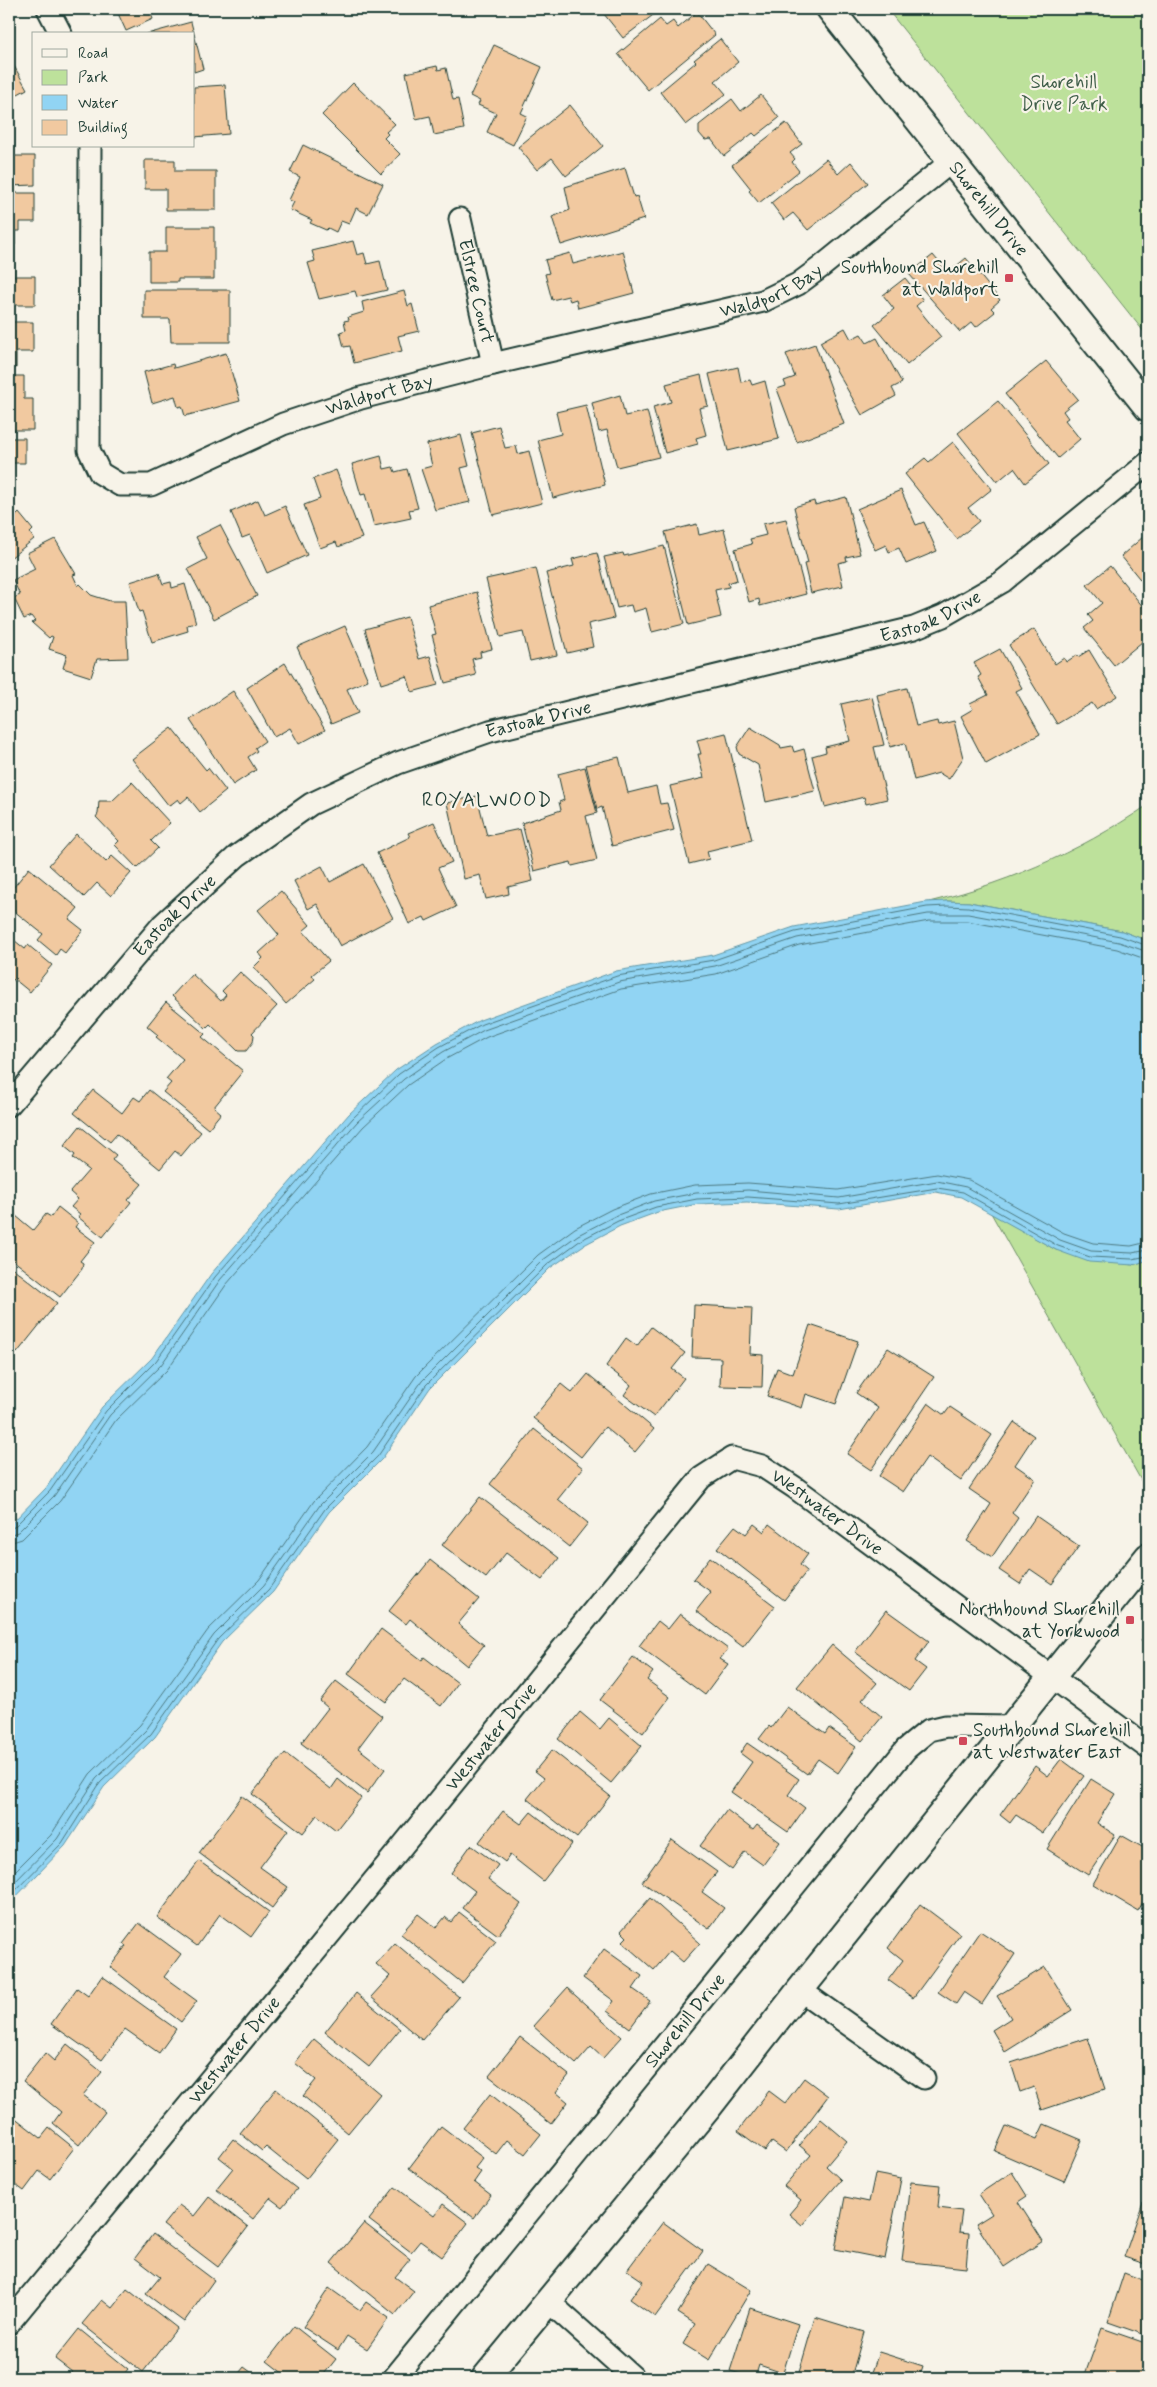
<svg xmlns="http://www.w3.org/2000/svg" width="1157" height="2387" viewBox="0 0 1157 2387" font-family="Mynerve,sans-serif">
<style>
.green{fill:#bde19b;stroke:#6e8f68}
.water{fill:#91d4f3;stroke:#6398a7}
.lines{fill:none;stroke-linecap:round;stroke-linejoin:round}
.shore{stroke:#4d7980;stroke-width:1}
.building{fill:#f1c9a0;stroke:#1f3d34}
.minor-casing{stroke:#1f3d34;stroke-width:25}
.tertiary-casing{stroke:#1f3d34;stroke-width:30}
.minor{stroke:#f7f3e8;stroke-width:21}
.tertiary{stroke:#f7f3e8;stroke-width:26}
.poi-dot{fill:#d1495b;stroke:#f7f3e8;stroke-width:2}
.labels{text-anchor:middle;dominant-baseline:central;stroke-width:4.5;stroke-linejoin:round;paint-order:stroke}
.park-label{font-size:19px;fill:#3f5e49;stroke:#f7f3e8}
.street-label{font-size:19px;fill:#1f3d34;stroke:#f7f3e8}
.poi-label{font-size:19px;fill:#1f3d34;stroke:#f7f3e8;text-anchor:end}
.neighbourhood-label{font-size:20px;letter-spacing:1px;fill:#1f3d34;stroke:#f7f3e8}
</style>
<rect width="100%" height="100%" fill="#f7f3e8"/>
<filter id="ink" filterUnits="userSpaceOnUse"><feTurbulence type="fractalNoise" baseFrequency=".02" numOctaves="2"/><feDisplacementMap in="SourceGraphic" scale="10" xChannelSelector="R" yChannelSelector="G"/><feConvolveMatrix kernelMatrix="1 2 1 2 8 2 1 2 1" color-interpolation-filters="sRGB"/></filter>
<g filter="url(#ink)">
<path class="green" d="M887,9H1148V337Z
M1148,805V941L1122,931L969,902L947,901L916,905C1001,886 1076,854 1148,805Z
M991,1213L1056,1250L1133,1265L1148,1260L1147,1491Z"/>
<path class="water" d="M947,901L969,902L1122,931L1148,941V1260L1133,1265L1089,1262L1056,1250L961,1197L936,1192L839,1209L747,1202L698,1204L658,1212L620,1226L584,1245L550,1268L430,1388L382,1459L329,1512L273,1592L222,1642L155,1737L104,1787L65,1846L9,1904V1526L46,1488L102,1407L152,1358L211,1274L349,1114L396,1070L437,1043L480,1020L616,971L713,955L794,927L926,902Z"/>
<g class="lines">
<path class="shore" d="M9,1529L14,1527L50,1491L106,1411L156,1361L215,1277L353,1118L399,1074L439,1047L482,1024L617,976L714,960L795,932L927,907L947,906L968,907L1120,936L1148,946
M9,1535L18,1532L54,1496L110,1415L161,1365L220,1280L357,1122L404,1079L443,1052L484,1030L619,982L715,966L797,938L928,914H968L1119,942L1148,952
M9,1543L22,1539L60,1501L116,1420L167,1370L226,1285L363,1127L408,1085L446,1059L487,1037L621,989L716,974L799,945L929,921H967L1117,949L1148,960
M9,1877L51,1835L90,1774L140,1725L208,1630L259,1580L314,1501L367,1447L416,1376L538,1255L575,1228L612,1209L651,1194L695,1185L748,1183L838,1190L937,1174L969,1180L1064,1233L1093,1243L1131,1246L1148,1242
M9,1888L57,1839L96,1779L146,1730L214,1635L264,1585L320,1505L373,1452L422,1381L543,1260L578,1235L615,1216L654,1201L696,1193L748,1190L839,1198L937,1181L966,1187L1060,1240L1091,1251L1132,1253L1148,1250
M9,1897L62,1843L100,1783L151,1734L218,1639L269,1589L325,1509L378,1456L426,1385L547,1265L581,1240L618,1221L656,1207L697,1199L748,1197L839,1204L937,1188L963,1192L1058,1246L1090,1257L1132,1259L1148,1256"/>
</g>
<path class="building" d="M116,9H149L153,19L126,31Z
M600,9H661L623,38Z
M697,12L715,35L648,90L618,54L660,19L666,26L673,21L678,28Z
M191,22L203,69L194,72V34H147Z
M720,39L738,62L715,81L726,94L686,125L660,92L696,62L694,60Z
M494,45L542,67L521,113L527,116L513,145L487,132L496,113L478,105L480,101L470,96Z
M14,66L27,89L9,99V69Z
M437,66L438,70L446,68L453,100L458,99L464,129L434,135L430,116L416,119L406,73Z
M353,83L395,124L386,132L388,134L384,138L400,154L381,174L322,115Z
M225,85L229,134L194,137V87Z
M761,95L779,118L756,136L753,133L724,156L711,139L705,140L699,133V125L732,99L741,111Z
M570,105L603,146L566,176L552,158L537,170L518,147Z
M786,123L802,144L790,153L795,159L792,162L799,171L759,203L749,191L751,189L732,165Z
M9,131H14V156H35V185L9,186Z
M303,145L383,184L368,214L356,208L349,224L341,221L336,232L328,228L326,230L310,223L312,220L290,210L294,202L289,200L300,177L290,172Z
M826,159L838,174L851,162L868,183L808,230L793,213L784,220L771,203Z
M145,160H175V171H216V210H166V189H145Z
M625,168L634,197L637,196L644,219L561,245L552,217L570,210L565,187Z
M9,193H35V222H20V231H15V245H9Z
M166,227H214V279H178V282H149V252H166Z
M353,241L357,255L364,253L367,264L380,261L387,290L357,297L355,291L319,299L308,263L315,261L312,251Z
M623,251L634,293L578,308L576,299L570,301L568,296L552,300L545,274L549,273L545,260L570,253L573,264Z
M933,255L948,273L966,258L1000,300L991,308L995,312L976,327L972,322L960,332L909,274Z
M9,264H14V276H35V305H9Z
M905,278L923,300L916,306L941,337L907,365L874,325L894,309L883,295Z
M144,290H230V342H171L170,319H144Z
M404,291L408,306L412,304L419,331L398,336L402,351L354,363L350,346L344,347L340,332L346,330L344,321L349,320L348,317L364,312L362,302Z
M9,322H33V352H16V368H9Z
M845,328L851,339L861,334L867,343L877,338L902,383L892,388L896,396L862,415L820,342Z
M815,344L844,424L797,442L777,389L786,386L784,381L795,377L786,354Z
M226,353L240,401L185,416L182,406L178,407L175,396L152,403L144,372L173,364L174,368Z
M1046,361L1078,399L1063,411L1068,418L1065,420L1080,439L1058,458L1005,394Z
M738,367L741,382L750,380L752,385L765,381L779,439L728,451L709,374Z
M701,375L708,406L699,408L706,435L696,438L698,444L665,453L653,407L671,402L666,384Z
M9,376H24V399H33V430H9Z
M620,395L625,416L647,411L659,457L617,467L607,430L599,432L592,403Z
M998,401L1049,464L1025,483L1014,468L997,482L958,433Z
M586,405L605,485L553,498L538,440L561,434L556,412Z
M499,426L505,448L516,446L518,454L529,451L542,503L493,515L472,433Z
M461,435L469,466L461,468L470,502L435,510L421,469L432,466L427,444Z
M9,438H25V463H9Z
M953,442L992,489L968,508L979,521L957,539L905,474L925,458L929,462Z
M381,456L384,469L393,467L395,472L407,469L418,508L409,510L411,518L374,526L365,494L361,495L352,464Z
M336,470L362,538L338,547L336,542L320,548L304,505L320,499L313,479Z
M901,490L916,525L924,522L937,551L906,564L899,548L889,552L886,545L875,550L857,509Z
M846,497L860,554L846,557L847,561L838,563L843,586L811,593L804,564L808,563L794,507L814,501L815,505Z
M258,500L265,515L285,506L307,555L267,573L250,535L242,538L231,512Z
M19,513L33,530L30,533L34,539L9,559V518L11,521Z
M786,519L806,594L760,606L759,599L749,602L735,549L752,544L750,539L766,535L763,524Z
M697,524L699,535L724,529L737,580L728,583L729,587L715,590L721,617L688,625L665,532Z
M220,525L257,596L214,619L188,569L207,559L196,537Z
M1143,537L1148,543V589L1121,556Z
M55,539L76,574L73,575L78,586L80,584L91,595L110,601H125L128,658L97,659L91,677L63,668L67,655L49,649L53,637L51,636L49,638L32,623L35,621L31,616L24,619L14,598L20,595L13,580L35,569L27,553Z
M664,546L684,624L652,632L646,608L633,612L631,605L617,608L604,557L623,553L624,556Z
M597,553L614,618L588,624L593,647L567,653L546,573L574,566L572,559Z
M1110,566L1148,613V637L1114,665L1084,628L1093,621L1088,615L1102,603L1087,585Z
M536,568L557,655L530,661L523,632L500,637L486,579Z
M159,573L163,584L171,582L172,588L185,584L196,623L187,625L188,631L152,642L142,611L139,612L130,582Z
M477,592L492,649L480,652L481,657L472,659L476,675L445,683L432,635L436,634L428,605Z
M407,617L419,659L430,656L438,685L412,692L407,676L381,684L365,629Z
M345,626L368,680L347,689L358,713L331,724L297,647Z
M1034,629L1055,664L1064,658L1066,662L1077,655L1078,657L1089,650L1117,696L1096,709L1092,703L1057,724L1009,645Z
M1000,649L1022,688L1016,691L1040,734L986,764L961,716L973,709L970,704L988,695L978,677L981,675L974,663Z
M285,663L325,730L299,744L290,728L274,737L247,688Z
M907,688L916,726L937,721L938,725L954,721L963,758L949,779L939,773L914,780L905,743L890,747L877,695Z
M233,691L265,741L255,748L257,751L248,757L256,770L233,785L190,720Z
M872,697L884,745L874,747L887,799L866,804L864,797L825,807L812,756L826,752L825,747L850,741L841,704Z
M750,727L780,745L781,748L792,746L794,752L804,749L815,791L766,802L758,765L739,754L737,747Z
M172,728L206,770L208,768L226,791L200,812L188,797L181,803L178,799L169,806L132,759Z
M726,733L752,840L707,851L709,859L689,864L670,786L704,778L698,754H701L697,740Z
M619,757L628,793L656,786L660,804L667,803L674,830L612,846L602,807L597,809L586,765Z
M585,767L597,813L586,816L597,860L572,866L571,862L534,871L522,823L561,810L559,802L564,800L558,774Z
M132,782L170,823L151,841L158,848L137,868L115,845L119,841L96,817L98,814L99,801H112Z
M477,796L487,836L520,829L533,881L508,887L509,894L486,899L480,875L464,879L447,803Z
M434,822L452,862L438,868L456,907L426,921L424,917L409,924L377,853L410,837L408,833Z
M76,834L106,862L112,856L131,873L111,896L97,883L84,897L49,865Z
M364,864L393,918L340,946L317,904L308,909L294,881L322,866L330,882Z
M29,868L78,908L69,919L83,930L65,953L60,949L56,955L38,940L43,934L9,907V893Z
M281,891L310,925L303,931L329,961L312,975L315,979L286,1004L254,967L263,958L259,953L279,935L258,910Z
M9,936L25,949L28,945L52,965L30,992L14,979L9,985Z
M240,972L277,1006L252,1033L254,1035L253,1042L246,1051H238L210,1024L206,1028L172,996L192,974L221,1001L226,995L222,991Z
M166,1002L205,1034L202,1037L243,1071L214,1107L221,1113L208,1129L163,1092L171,1083L166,1079L183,1059L156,1037L158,1035L147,1026Z
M93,1090L122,1113L134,1097L140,1101L149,1090L201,1132L181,1156L175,1151L160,1169L117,1134L110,1142L74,1113Z
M80,1126L116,1155L112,1160L142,1184L128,1200L131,1202L103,1237L78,1217L80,1214L71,1207L78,1199L70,1192L89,1170L73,1158L75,1155L64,1146Z
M58,1207L78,1223L75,1227L95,1242L80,1261L83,1263L82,1269L60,1297L9,1257V1216L14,1220L16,1216L33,1230L46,1214L51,1217Z
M9,1265L57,1303L17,1353L9,1346Z
M694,1305L752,1308L750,1354L763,1355L762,1387L720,1386L721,1358L692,1357Z
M810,1325L858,1341L836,1404L806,1394L802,1408L767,1396L777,1368L793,1374Z
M651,1327L685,1353L672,1369L684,1378L654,1417L624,1395L631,1385L606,1366L626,1338L637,1346Z
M888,1348L934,1377L871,1470L847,1454L878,1408L856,1393Z
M588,1374L654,1429L635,1452L605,1427L581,1457L533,1418L561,1384L572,1393Z
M928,1403L944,1415L950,1407L992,1435L961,1481L927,1457L903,1492L879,1476Z
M1014,1422L1034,1436L1015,1465L1035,1479L1012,1513L1018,1518L992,1557L967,1541L991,1504L969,1489Z
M534,1429L583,1468L558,1499L588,1523L569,1547L490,1484Z
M480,1497L559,1558L542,1580L506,1553L486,1578L442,1545Z
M1036,1516L1079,1546L1052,1584L1030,1569L1020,1584L999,1570Z
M754,1524L764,1532L769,1524L808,1554L800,1565L807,1571L784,1600L717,1548L735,1526L746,1534Z
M710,1557L775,1606L743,1647L696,1611L711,1592L693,1579Z
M430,1560L479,1599L458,1624L484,1645L467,1666L410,1619L406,1624L389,1611Z
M886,1610L929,1641L915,1661L926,1669L909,1691L855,1652Z
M680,1614L728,1649L720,1659L728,1664L705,1695L639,1646L658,1621L668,1629Z
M381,1629L422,1660L424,1657L458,1683L441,1706L404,1679L386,1702L348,1674Z
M1148,1631V1645L1141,1641Z
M832,1645L877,1683L862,1700L882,1717L862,1741L797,1687Z
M633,1657L653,1672L647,1680L670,1697L643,1733L600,1700Z
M336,1681L382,1716L358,1748L385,1769L367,1793L301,1743L328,1708L320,1701Z
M787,1707L825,1734L829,1728L856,1747L838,1773L818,1759L807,1774L759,1739L769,1726L771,1728Z
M580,1712L600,1729L609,1718L642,1746L611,1783L558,1739Z
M747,1743L799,1779L788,1795L805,1808L788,1832L731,1792L752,1762L740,1753Z
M552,1750L610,1796L577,1838L527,1799L544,1778L535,1771Z
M285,1753L331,1789L338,1779L361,1798L336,1830L317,1815L303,1833L252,1794Z
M1061,1759L1084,1776L1043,1833L1016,1815L1010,1823L1000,1815L1035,1766L1048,1776Z
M1091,1779L1115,1794L1097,1823L1115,1835L1088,1875L1047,1849Z
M242,1796L288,1830L260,1867L288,1887L272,1908L199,1853Z
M727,1810L753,1830L757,1825L780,1842L763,1865L745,1852L732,1870L700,1846Z
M503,1811L521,1824L531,1812L572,1844L543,1881L510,1855L505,1862L479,1842Z
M1121,1835L1144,1848L1148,1841V1893L1138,1911L1093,1884Z
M672,1840L717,1872L702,1892L724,1908L709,1929L642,1882Z
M471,1845L498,1865L488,1879L521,1904L498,1935L462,1908L475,1891L451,1873Z
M199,1861L269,1912L251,1937L220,1914L197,1946L157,1917Z
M650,1898L700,1943L683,1962L670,1951L654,1970L622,1942L627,1937L621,1931Z
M920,1904L960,1934L913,1998L888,1980L903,1960L888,1948Z
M459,1912L496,1941L462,1983L401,1934L418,1914L436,1928L445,1917L451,1922Z
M139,1923L181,1954L164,1977L197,2001L181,2022L110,1967L126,1946L123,1944Z
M980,1931L1015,1954L982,2004L964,1992L956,2004L938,1992Z
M395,1943L459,1997L422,2040L371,1997L390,1976L376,1964Z
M604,1949L642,1976L633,1989L650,2001L630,2028L607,2011L614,2001L583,1978Z
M1045,1967L1072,2010L1005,2052L992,2030L1011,2018L997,1996Z
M102,1976L176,2029L159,2053L125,2029L102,2060L51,2024L77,1988L88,1996Z
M567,1988L622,2037L603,2058L591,2047L576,2064L533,2026Z
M356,1993L400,2029L369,2067L325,2032Z
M520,2037L569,2075L556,2092L568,2102L551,2124L489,2076Z
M1088,2038L1105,2089L1042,2110L1034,2087L1020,2092L1011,2063Z
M314,2039L380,2094L348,2133L303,2096L316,2080L295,2063Z
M67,2044L102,2072L83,2095L105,2112L79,2145L53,2123L61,2112L23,2081L45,2053L54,2061Z
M804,2078L828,2096L786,2152L772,2142L765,2151L738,2131L769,2091L785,2103Z
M276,2089L338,2139L306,2179L266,2147L262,2151L240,2133Z
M490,2094L541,2134L525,2154L507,2140L496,2154L463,2128Z
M9,2113L41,2138L49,2128L74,2148L50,2179L39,2171L24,2191L9,2180Z
M821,2119L847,2141L826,2166L841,2180L802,2225L789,2214L801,2200L784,2186L811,2155L799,2145Z
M1044,2124L1082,2140L1064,2181L995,2151L1006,2126L1037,2139Z
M441,2126L483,2158L475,2168L481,2172L474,2182L491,2195L474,2218L409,2168Z
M233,2139L297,2189L282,2207L270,2198L253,2219L216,2189L233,2168L219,2157Z
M1012,2172L1027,2196L1018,2202L1043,2241L1004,2267L976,2224L992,2214L979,2194Z
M875,2174L901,2179L885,2259L835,2249L845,2197L869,2202Z
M911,2182L940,2185L938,2208L962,2211L959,2232L969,2233L966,2268L902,2261Z
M395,2187L434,2216L443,2204L468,2223L442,2257L420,2241L411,2252L369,2220Z
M209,2197L248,2227L218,2267L163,2225L179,2205L194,2216Z
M1143,2202L1148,2204V2265L1124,2257Z
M663,2222L703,2251L655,2317L630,2299L643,2281L627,2270Z
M364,2223L410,2259L395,2277L414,2291L395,2315L331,2263Z
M153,2234L214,2280L184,2322L146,2294L160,2277L135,2258Z
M708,2264L751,2290L709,2360L683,2344L695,2324L678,2313Z
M1124,2273L1148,2282V2336L1108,2322Z
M329,2288L360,2310L366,2302L389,2318L367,2349L347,2336L338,2350L303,2327Z
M127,2289L177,2328L143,2372L82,2324L102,2300L112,2308Z
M750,2308L798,2324L783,2373L759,2365L755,2378L730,2371Z
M815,2317L864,2332L851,2378H807L798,2376Z
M294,2326L336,2359L321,2378H289L267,2361Z
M1102,2328L1148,2344V2378L1084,2377Z
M79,2329L128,2369L121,2378H67L72,2372L55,2359Z
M879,2352L923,2366L919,2378H870Z
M244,2367L259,2378H235Z"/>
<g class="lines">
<defs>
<g id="minor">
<path d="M48,9L61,34"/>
<path id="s1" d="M90,146L89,450L100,473L120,485H151L283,424L361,398L493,364L763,301L798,284L821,267L952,161"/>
<path id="s2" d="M460,219L493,364"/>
<path id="s3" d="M9,1105L162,925L237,856L311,804L398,763L490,731L914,628L943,616L1002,582L1148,463"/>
<path d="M800,1990L924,2078"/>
<path d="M548,2301L634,2378"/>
<path id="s4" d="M9,2323L395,1855L701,1478L732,1458L762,1466L794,1487L1148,1748"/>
<path id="s5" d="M394,2378L906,1749L929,1730L946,1726L1012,1727"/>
</g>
<g id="tertiary">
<path id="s6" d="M830,9L1148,408"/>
<path d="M485,2378L707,2109L800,1990L1148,1557"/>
</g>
</defs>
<use href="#minor" class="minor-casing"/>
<use href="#tertiary" class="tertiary-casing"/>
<use href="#minor" class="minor"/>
<use href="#tertiary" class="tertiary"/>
</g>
</g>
<g class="poi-dot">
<rect x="1004" y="273" width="10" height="10" rx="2.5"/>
<rect x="1125" y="1615" width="10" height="10" rx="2.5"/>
<rect x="958" y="1736" width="10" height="10" rx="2.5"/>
</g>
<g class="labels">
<g class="park-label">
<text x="1064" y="82">Shorehill<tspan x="1064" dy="22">Drive Park</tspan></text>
</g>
<g class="street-label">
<text stroke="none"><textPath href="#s6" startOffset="255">Shorehill Drive</textPath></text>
<text stroke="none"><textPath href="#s1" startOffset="1036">Waldport Bay</textPath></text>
<text stroke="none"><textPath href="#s2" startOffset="74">Elstree Court</textPath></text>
<text stroke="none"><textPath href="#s1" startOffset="630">Waldport Bay</textPath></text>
<text stroke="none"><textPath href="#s3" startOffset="1078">Eastoak Drive</textPath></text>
<text stroke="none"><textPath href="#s3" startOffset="672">Eastoak Drive</textPath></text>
<text stroke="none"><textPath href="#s3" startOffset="252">Eastoak Drive</textPath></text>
<text stroke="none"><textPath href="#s4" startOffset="1240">Westwater Drive</textPath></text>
<text stroke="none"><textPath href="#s4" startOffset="759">Westwater Drive</textPath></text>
<text stroke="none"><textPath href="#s5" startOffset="461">Shorehill Drive</textPath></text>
<text stroke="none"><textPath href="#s4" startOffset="354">Westwater Drive</textPath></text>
</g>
<g class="poi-label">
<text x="999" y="267">Southbound Shorehill<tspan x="999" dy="22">at Waldport</tspan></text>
<text x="1120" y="1609">Northbound Shorehill<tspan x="1120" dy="22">at Yorkwood</tspan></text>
<text x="973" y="1730" text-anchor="start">Southbound Shorehill<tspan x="973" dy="22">at Westwater East</tspan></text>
</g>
<g class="neighbourhood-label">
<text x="487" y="800">ROYALWOOD</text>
</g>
</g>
<rect width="1157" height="2387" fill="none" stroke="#f7f3e8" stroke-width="30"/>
<rect x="15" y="15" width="1127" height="2357" fill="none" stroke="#1f3d34" stroke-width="2" filter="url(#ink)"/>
<rect x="32" y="32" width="162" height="115" fill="#f7f3e8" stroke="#a1aaa0"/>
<rect x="42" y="49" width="25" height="8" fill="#f7f3e8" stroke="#a1aaa0"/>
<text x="78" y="58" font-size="15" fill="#1f3d34">Road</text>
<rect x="42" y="70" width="25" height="15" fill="#bde19b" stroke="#a1aaa0"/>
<text x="78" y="82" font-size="15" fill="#1f3d34">Park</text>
<rect x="42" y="95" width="25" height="15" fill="#91d4f3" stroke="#a1aaa0"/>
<text x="78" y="108" font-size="15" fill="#1f3d34">Water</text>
<rect x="42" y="120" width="25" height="15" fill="#f1c9a0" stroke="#a1aaa0"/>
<text x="78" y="132" font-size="15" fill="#1f3d34">Building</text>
</svg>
